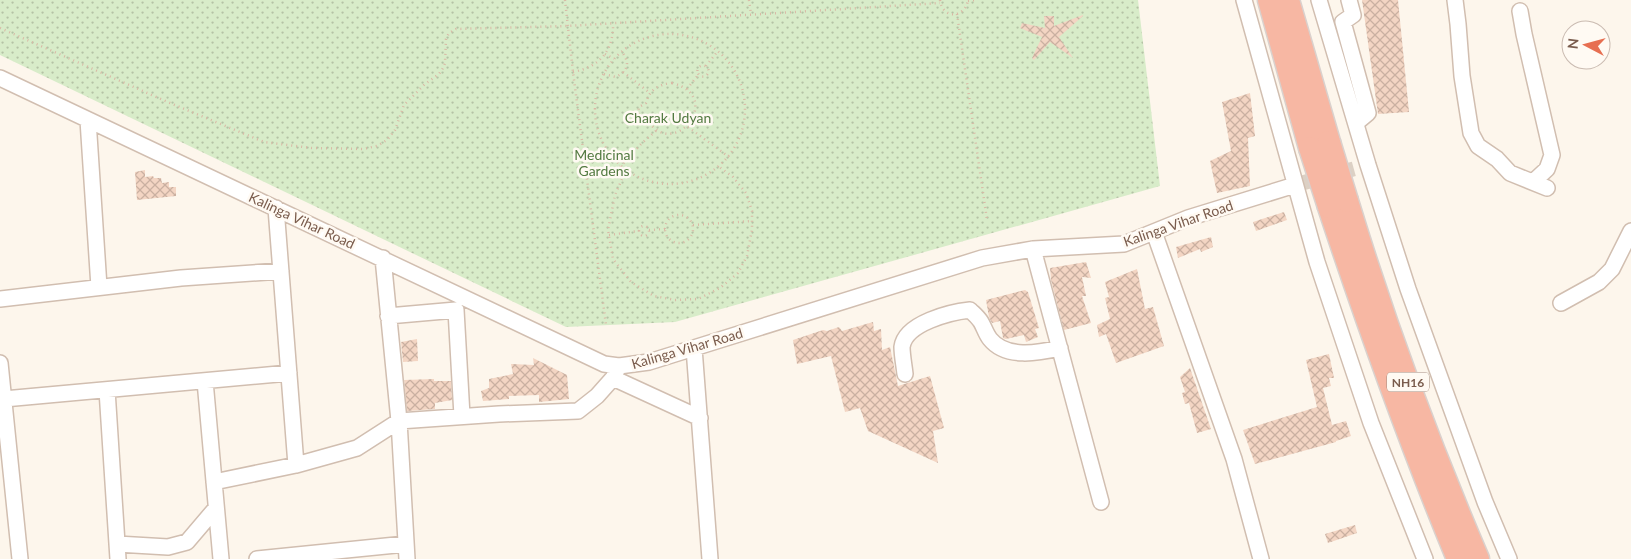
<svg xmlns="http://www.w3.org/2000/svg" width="1631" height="559" viewBox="0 0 1631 559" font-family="Lato,sans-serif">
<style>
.garden{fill:url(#garden-dots)}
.building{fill:url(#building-cross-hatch)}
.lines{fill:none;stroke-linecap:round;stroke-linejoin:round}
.minor-tunnel{stroke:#dcd0c4;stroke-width:15;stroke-dasharray:15 8;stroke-linecap:butt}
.minor-casing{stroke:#d1beb0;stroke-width:18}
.highway-casing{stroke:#dad1cd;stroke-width:25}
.path{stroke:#d9b8a5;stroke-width:2.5;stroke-dasharray:1 4;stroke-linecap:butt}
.minor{stroke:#fff;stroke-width:15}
.highway{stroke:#f7b7a3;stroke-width:22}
.highway-bridge-casing{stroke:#dad1cd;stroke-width:25;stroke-linecap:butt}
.highway-bridge{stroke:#f7b7a3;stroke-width:22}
.labels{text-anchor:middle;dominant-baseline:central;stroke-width:5;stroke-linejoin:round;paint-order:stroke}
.shield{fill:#fffaf3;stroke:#a28b7f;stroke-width:1}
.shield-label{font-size:12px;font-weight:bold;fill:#7a5c4d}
.park-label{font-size:14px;fill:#537a41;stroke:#fffaf3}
.street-label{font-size:14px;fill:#7a5c4d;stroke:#fffaf3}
</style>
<defs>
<pattern id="garden-dots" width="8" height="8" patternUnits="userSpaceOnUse" patternTransform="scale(1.25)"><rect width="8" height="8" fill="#d8ecc9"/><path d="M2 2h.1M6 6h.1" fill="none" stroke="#b4c2a5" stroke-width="1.8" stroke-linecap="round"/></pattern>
<pattern id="building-cross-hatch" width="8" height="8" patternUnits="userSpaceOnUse" patternTransform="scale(1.25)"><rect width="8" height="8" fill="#f3d5c3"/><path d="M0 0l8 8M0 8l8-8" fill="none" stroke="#cab0a1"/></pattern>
</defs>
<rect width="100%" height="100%" fill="#fdf6ec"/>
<path class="garden" d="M0,0H1138L1160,186L675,322L566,327L0,55Z"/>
<path class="building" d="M1362,0H1398L1409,112L1378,114Z
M1083,15V16L1059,37L1073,58L1050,42L1034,60L1032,58L1042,37L1020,28L1022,23L1045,28L1044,16H1054V26Z
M1250,93L1255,136L1248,138L1250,186L1217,193L1210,161L1231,151L1222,102Z
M145,170V177L153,176L154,178H161L162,183L169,182V187H176V196L137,200L135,172Z
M1284,212L1287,220L1256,231L1253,222Z
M1211,237L1213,247L1201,252L1200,249L1178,258L1176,247Z
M1086,262L1091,278L1082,277L1086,296H1082L1091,323L1064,330L1051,280L1050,268Z
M1137,269L1145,309L1153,307L1164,346L1116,363L1106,334L1099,337L1097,325L1110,319L1105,298L1109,297L1105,282Z
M1025,290L1028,292L1039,328L1035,329L1038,337L1026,342L1024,335L1006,339L1003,338L1000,321L992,323L989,317L986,300Z
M873,322L874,331L881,329L882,350L890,347L898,386L930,376L944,428L933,431L938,463L868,431L860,408L845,412L831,356L797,364L793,340L823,330L827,331L839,327L842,331Z
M417,339L418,361L403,362L401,342Z
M1329,354L1334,378H1329L1331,386L1323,388L1332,425L1346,421L1351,436L1336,441V442L1255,464L1243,430L1317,407L1306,360Z
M533,358L567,375L569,399L539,402V395L509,396V399L483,401L481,391L489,388V379L513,374L511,364L534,365Z
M1190,368L1211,429L1197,433L1189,403L1185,404L1182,393L1185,392L1180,377Z
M434,379V381H451L452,400L435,403V409L407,411L404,380Z
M1355,525L1357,533L1328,543L1325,534Z"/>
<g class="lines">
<path class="minor-tunnel" d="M1295,185L1368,165"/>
<defs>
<path id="minor" d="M1244,0L1317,262L1371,423L1425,559
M1319,0L1368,165L1408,289L1485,502L1509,559
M1349,0L1353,15L1343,22L1368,113L1356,123
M1455,0L1458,24L1462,76L1471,133L1478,146L1497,159L1510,173L1547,188
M1520,11L1524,34L1552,155L1547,169L1533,182
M0,78L604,364L619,366L649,362L982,258L1033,249L1124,244L1188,218L1295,185
M88,120L99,287
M276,208L296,465L357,448L399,421L499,414L578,411L597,396L613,378L619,366
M1154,232L1234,459L1261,559
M1033,249L1101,502
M383,258L399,421L407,559
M0,299L181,278L281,271
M1561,303L1599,282L1612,269L1631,231
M388,316L456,310L462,416
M694,348L710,559
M0,363L20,559
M905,374C904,365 902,355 902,347C905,323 951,312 970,310C974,314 978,317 981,322C984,327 986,334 990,339C1006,359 1038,353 1060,348
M613,378L700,418
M205,381L221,559
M107,390L118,559
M4,399L289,373
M214,482L296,465
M117,544L168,547L187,542L216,508
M257,559L406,544"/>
<path id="highway" d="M1269,0L1310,148
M1288,0L1329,142
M1347,201C1384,323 1428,442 1478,559
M1329,207C1368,325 1410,443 1458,559"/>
</defs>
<use href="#minor" class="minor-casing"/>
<use href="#highway" class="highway-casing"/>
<path class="path" d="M565,0L573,72L606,325
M749,0L751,14
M940,0C942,19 965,19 968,0
M968,1L976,0
M957,14L987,220
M0,28L170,103L264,142L312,148L363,149L377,146L387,140L395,130L404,105L425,84L439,74L443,68L445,63L446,39L449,33L456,29L568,26L940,3
M595 109a75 75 0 1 1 150 0a75 75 0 1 1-150 0Z
M605,54L614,59
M697.5 71a5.5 5.5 0 1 1 11 0a5.5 5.5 0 1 1-11 0Z
M706,66L717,52
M573,72C600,67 614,50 613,23
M623,72L650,93
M604,74L616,77C627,71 631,64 622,52
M672,83C726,96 673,163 647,119L642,118L638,113L639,107L646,103C649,90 659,84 672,83Z
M687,89L698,75
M688,127L729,157
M620,167L641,144L657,130
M626,170L615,195L608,230L613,259L631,282L654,296L675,300L698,299L720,288L738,273L747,256L752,230V211L746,193L733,177L718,166
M665 229a14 14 0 1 1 28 0a14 14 0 1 1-28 0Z
M693,225L752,221
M639 231a5 5 0 1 1 10 0a5 5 0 1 1-10 0Z
M649,230L665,229
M609,235L638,231"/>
<use href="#minor" class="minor"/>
<use href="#highway" class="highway"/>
<defs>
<path id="highway-bridge" d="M1329,142L1347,201
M1310,148L1329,207"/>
</defs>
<use href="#highway-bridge" class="highway-bridge-casing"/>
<use href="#highway-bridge" class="highway-bridge"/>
</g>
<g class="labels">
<rect class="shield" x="1387" y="372.5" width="42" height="19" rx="4"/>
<g class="shield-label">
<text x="1408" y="382">NH16</text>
</g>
<g class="park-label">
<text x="668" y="117">Charak Udyan</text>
<text x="604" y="154">Medicinal<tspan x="604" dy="16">Gardens</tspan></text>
</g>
<g class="street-label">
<text transform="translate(302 220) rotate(25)">Kalinga Vihar Road</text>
<text transform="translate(1178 223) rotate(-19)">Kalinga Vihar Road</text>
<text transform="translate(687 348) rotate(-16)">Kalinga Vihar Road</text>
</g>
</g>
<g transform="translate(1586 45) rotate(276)"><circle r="24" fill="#fffaf3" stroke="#cabbb1"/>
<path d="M0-4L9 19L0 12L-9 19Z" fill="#e76f51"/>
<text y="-8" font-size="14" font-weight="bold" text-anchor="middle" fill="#7a5c4d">N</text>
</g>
</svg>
